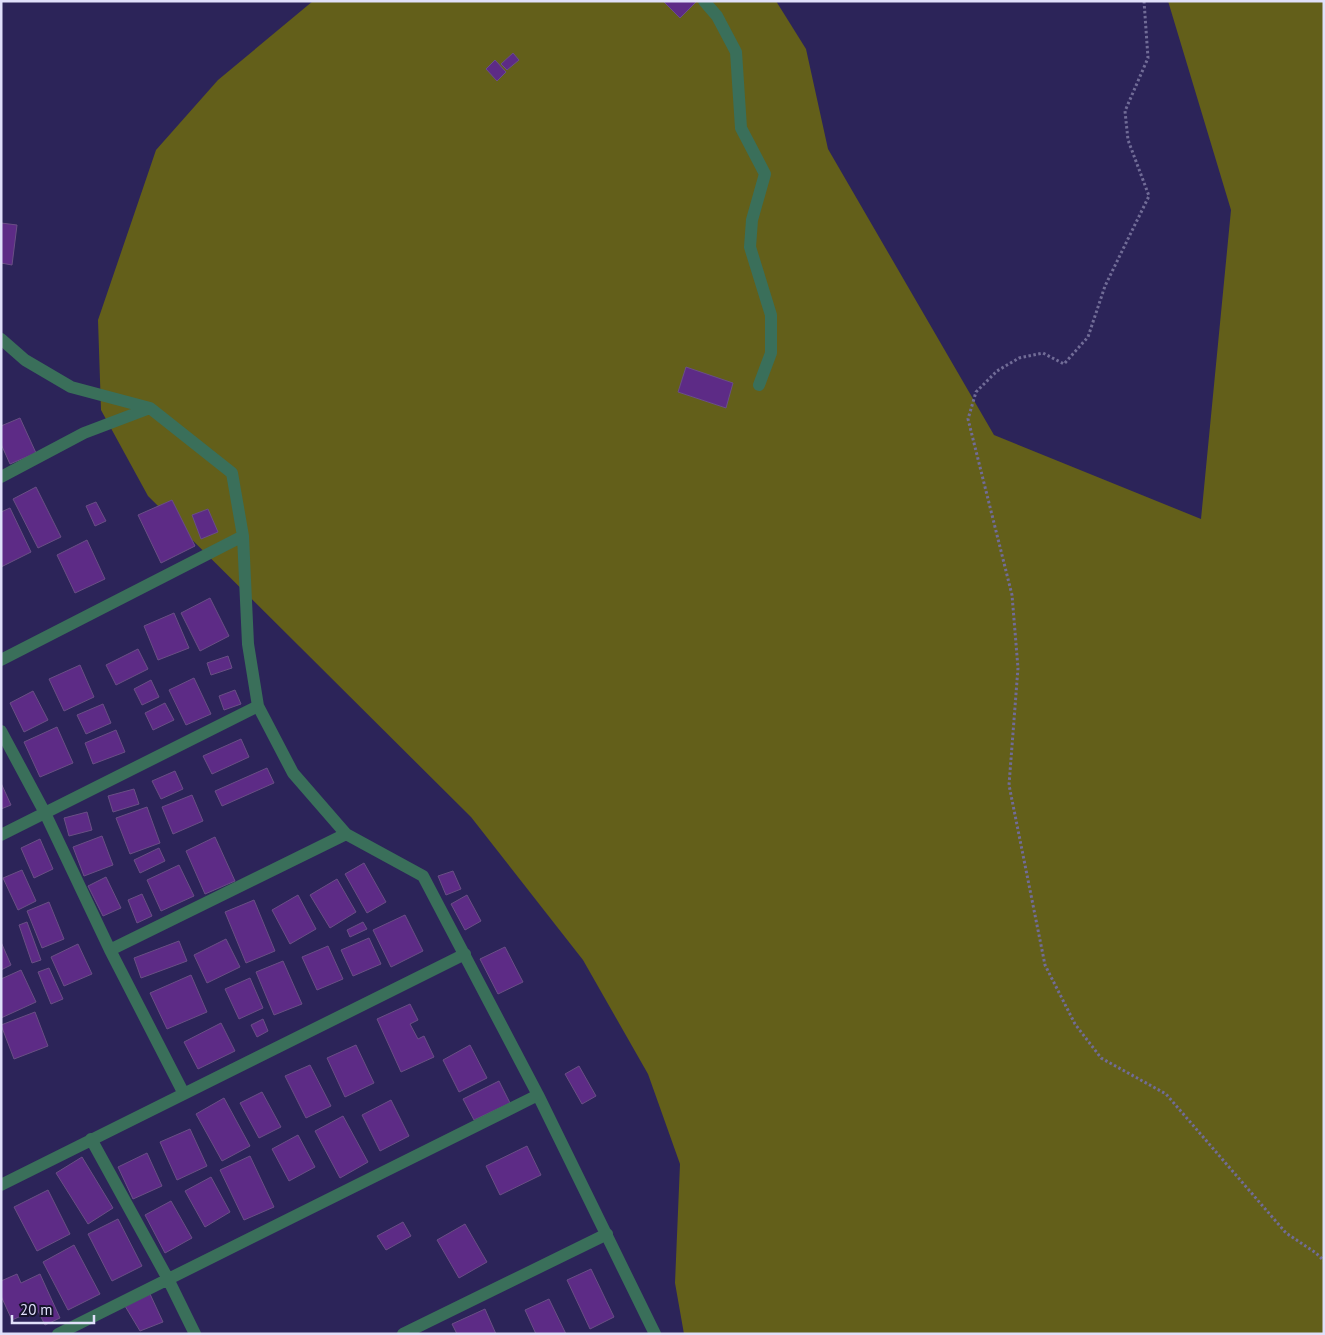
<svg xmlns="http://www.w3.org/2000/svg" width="1325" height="1335" viewBox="0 0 1325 1335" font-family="'PT Sans',sans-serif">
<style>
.forest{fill:#635f1a}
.building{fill:#5d2b86;stroke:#6a4f85}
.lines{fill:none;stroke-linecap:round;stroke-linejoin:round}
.path{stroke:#716c97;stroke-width:3;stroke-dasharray:2.5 2.5;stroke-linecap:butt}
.minor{stroke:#3a6f5a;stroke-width:12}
</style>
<rect width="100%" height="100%" fill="#2c2459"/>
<path class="forest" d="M313,1H776L806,49L828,149L994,435L1201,519L1231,210L1168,1H1324V1334H684L675,1283L680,1164L648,1074L583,960L471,817L148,496L101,410L98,320L156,150L218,80Z"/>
<path class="building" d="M663,1H696V2L680,18Z
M513,53L519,60L507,70L501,64Z
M495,60L506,72L497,81L486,69Z
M1,223L17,225L12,265L1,263Z
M686,367L733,383L726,408L678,392Z
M20,418L36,453L10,464L1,444V426Z
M36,487L61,537L38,548L13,499Z
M172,500L195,546L161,563L138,515Z
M96,502L106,521L95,526L86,506Z
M10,508L31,552L1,567V512Z
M208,509L218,532L201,539L192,515Z
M87,540L105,579L75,593L57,555Z
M210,598L229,636L200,651L181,613Z
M174,613L189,648L158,660L144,626Z
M138,649L148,669L116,685L106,665Z
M228,656L232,668L211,675L207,663Z
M80,665L94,697L64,711L49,679Z
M194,678L211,714L186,725L169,690Z
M151,680L159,697L142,705L134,689Z
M235,690L241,704L224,710L219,696Z
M33,691L48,720L24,732L10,703Z
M165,703L174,720L153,730L145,713Z
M103,704L111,723L86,734L77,715Z
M57,727L73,763L40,777L24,742Z
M116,730L125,752L93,764L85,743Z
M241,739L249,757L212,774L203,756Z
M267,768L274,783L222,806L215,791Z
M175,771L183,789L161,799L152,781Z
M1,783L11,805L1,809Z
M134,789L139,804L113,812L108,796Z
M192,795L203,821L173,834L162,807Z
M147,807L160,843L130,854L116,818Z
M87,812L92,830L69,836L64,818Z
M102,836L113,865L84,876L73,847Z
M215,837L235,881L205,894L186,851Z
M40,839L53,869L34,878L21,848Z
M159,848L165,861L140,873L134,860Z
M364,863L386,902L367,913L345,874Z
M179,865L194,896L161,911L147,880Z
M22,870L36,901L18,910L3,878Z
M453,871L461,889L446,895L438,876Z
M106,877L121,908L103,916L88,886Z
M337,879L356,912L330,928L310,895Z
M142,894L152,916L137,923L128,900Z
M298,895L316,929L290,944L272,910Z
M467,895L481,921L465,930L451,904Z
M254,900L275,951L246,963L225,912Z
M49,902L64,939L42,948L27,911Z
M405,915L423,951L391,967L373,930Z
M27,922L41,960L32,963L19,925Z
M363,922L367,929L350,937L347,930Z
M369,938L381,964L353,976L341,950Z
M226,939L240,967L207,983L194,955Z
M179,941L187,961L141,978L134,958Z
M1,942L11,965L1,970Z
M78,944L92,974L64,986L51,957Z
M328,946L343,979L317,990L302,957Z
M505,947L523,982L498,994L480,959Z
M283,961L302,1004L274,1015L256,972Z
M49,968L63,999L51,1004L38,972Z
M21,970L36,1002L1,1018V979Z
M191,975L207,1012L167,1029L150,993Z
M250,978L263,1008L239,1019L225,989Z
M410,1004L418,1020L410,1024L418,1039L424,1036L434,1057L401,1072L377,1019Z
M35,1012L48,1046L14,1059L1,1025Z
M263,1019L268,1031L257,1037L251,1025Z
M221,1023L235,1051L198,1069L184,1042Z
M356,1045L374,1083L345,1097L327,1058Z
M470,1045L487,1078L459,1092L443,1060Z
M310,1065L331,1106L306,1118L285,1076Z
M579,1066L596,1096L582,1104L565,1074Z
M499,1081L510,1103L474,1120L463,1099Z
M262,1092L281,1127L259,1138L240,1103Z
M224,1098L250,1146L222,1161L196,1114Z
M391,1100L409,1136L380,1151L362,1115Z
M343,1116L368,1162L340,1178L315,1131Z
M190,1129L207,1166L177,1180L160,1142Z
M298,1135L315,1167L289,1181L272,1149Z
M527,1146L541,1175L500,1195L486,1166Z
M147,1153L162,1186L133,1199L118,1167Z
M250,1156L274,1207L244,1220L220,1170Z
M82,1157L113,1208L88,1224L56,1173Z
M211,1177L230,1212L205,1227L185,1191Z
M48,1190L70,1234L37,1251L14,1207Z
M171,1201L192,1238L165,1253L145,1215Z
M118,1219L142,1266L112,1281L88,1234Z
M403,1222L411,1236L386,1250L377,1236Z
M465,1224L487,1262L459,1278L437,1240Z
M74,1245L100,1294L68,1310L43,1262Z
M591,1269L614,1317L590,1329L567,1280Z
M17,1274L21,1283L40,1274L60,1318L45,1325L37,1309L12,1320L1,1296V1281Z
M150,1294L163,1322L140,1331L125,1306Z
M549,1299L566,1334H536L525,1310Z
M485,1309L496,1334H457L452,1324Z"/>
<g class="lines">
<path class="path" d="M1144,1L1148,58L1125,111L1128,140L1149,196L1105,286L1088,337L1064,364L1043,353L1019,358L997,371L976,392L968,419L1012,595L1018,668L1009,785L1045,965L1075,1024L1101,1058L1166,1094L1286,1233L1316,1253L1324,1261"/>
<path class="minor" d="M704,1L717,16L736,52L741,128L765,174L752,220L750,247L771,315V353L759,385
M1,339L25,360L71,387L150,408L232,473L243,536L248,644L258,706L293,773L346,834L423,876L538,1095L655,1334
M1,477L84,433L150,408
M1,660L243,536
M1,731L45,813L110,950L184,1094
M1,835L258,706
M110,950L346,834
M91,1139L168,1279L195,1334
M1,1185L465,954
M58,1334L538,1095
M403,1334L607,1234"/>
</g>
<rect width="1325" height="1335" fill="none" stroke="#e0e0fa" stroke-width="5"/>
<path d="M12 1315v8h82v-8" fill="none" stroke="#e0e0fa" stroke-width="2.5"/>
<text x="20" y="1315" font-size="15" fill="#e0e0fa" stroke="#15132a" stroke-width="4" paint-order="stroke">20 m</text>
</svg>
